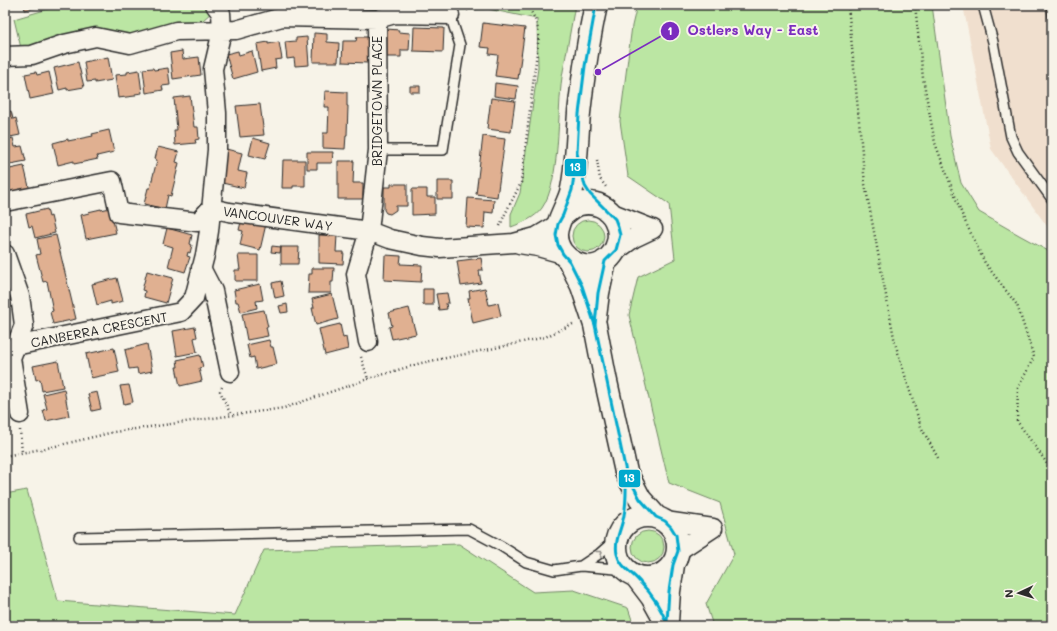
<svg xmlns="http://www.w3.org/2000/svg" width="1057" height="631" viewBox="0 0 1057 631" font-family="Mali,sans-serif">
<style>
.built{fill:#f0dfce}
.green{fill:#bbe6a3;stroke:#738867}
.building{fill:#e0b091;stroke:#2b2b2b}
.lines{fill:none;stroke-linecap:round;stroke-linejoin:round}
.lane-casing{stroke:#2b2b2b;stroke-width:12}
.street-casing{stroke:#2b2b2b;stroke-width:21}
.secondary-casing{stroke:#2b2b2b;stroke-width:25}
.path{stroke:#2b2b2b;stroke-width:2.5;stroke-dasharray:1 3;stroke-linecap:butt}
.lane{stroke:#f7f3e8;stroke-width:9}
.street{stroke:#f7f3e8;stroke-width:18}
.secondary{stroke:#f7f3e8;stroke-width:22}
.bus-1-casing{stroke:#f7f3e8;stroke-width:6}
.bus-1{stroke:#00a9ce;stroke-width:3}
.oneway{stroke:#918f8a}
.labels{text-anchor:middle;dominant-baseline:central;stroke-width:4;stroke-linejoin:round;paint-order:stroke}
.street-label{font-size:13px;fill:#2b2b2b;stroke:#f7f3e8}
.leader{fill:none;stroke:#7b2cbf;stroke-width:1.5}
.callout-dot{fill:#7b2cbf;stroke:#f7f3e8;stroke-width:1.5}
.mark-label{font-size:12px;text-anchor:middle;font-weight:bold;fill:#fff}
.callout-label{font-size:14px;text-anchor:middle;font-weight:bold;fill:#7b2cbf;stroke:#f7f3e8;stroke-width:4;stroke-linejoin:round;paint-order:stroke}
.line-badge{stroke:#f7f3e8;stroke-width:1.5}
.badge-label{font-size:11px;text-anchor:middle;font-weight:bold;fill:#fff}
</style>
<rect width="100%" height="100%" fill="#f7f3e8"/>
<filter id="ink" filterUnits="userSpaceOnUse"><feTurbulence type="fractalNoise" baseFrequency=".025" numOctaves="2"/><feDisplacementMap in="SourceGraphic" scale="8" xChannelSelector="R" yChannelSelector="G"/><feConvolveMatrix kernelMatrix="1 2 1 2 8 2 1 2 1" color-interpolation-filters="sRGB"/></filter>
<g filter="url(#ink)">
<path class="built" d="M963,5H1052V233L991,149Z"/>
<path class="green" d="M62,5H84L85,7L93,5H211L214,10L201,22L136,36L111,31L75,34L21,48L14,19Z
M291,5H384L372,11Z
M423,5H575C571,29 566,53 562,77C557,111 561,181 542,208C535,218 522,223 511,227V214L520,193L538,68L537,19L488,9L461,10Z
M637,5H932L950,136L961,183L979,212L1019,235L1052,253V626H713L706,604L734,554L720,503L669,483L629,315L638,277L675,259L669,204L628,176L620,121L632,26Z
M572 236a16 16 0 1 1 32 0a16 16 0 1 1-32 0Z
M27,490L58,601L235,615L264,550L459,544L533,592L574,590L628,608L634,626H5V494Z
M632 547a16 16 0 1 1 32 0a16 16 0 1 1-32 0Z"/>
<path class="building" d="M24,5H47L25,10Z
M1046,5H1052V16L1048,17Z
M1052,16V42L1048,17Z
M483,23L525,28L518,79L495,76L498,55L489,54L490,48L480,47Z
M414,27L444,28L443,52L413,51Z
M387,29L399,30L398,32L410,33L409,50H401V57H387Z
M314,33L327,34V42L339,43L338,62H313Z
M307,37L309,65L295,66L294,58L287,59L285,42L296,41V38Z
M357,37H368V63L342,62L343,41H356Z
M268,42V44L279,42L282,59L275,60L276,68L261,71L257,44Z
M182,51L183,59L199,57L201,75L173,79L170,53Z
M238,51L239,55L252,51L257,72L233,79L226,54Z
M108,57L112,80L95,83V81L87,82L84,62Z
M78,62L84,87L67,90V88L59,90L54,68Z
M153,68L154,70L168,68L170,85L162,86L163,90L146,93L143,69Z
M139,70L142,93L135,94V96L118,98L115,75L127,74V72Z
M36,72L37,75L49,72L54,94L30,99L25,74Z
M495,83L518,86L516,99L494,96Z
M410,86H420V92H410Z
M325,91L347,92V106H348L347,135H346L345,149L323,148V133H328L329,107H324Z
M190,96L194,127H198L199,139L195,140L196,143L175,145L174,130H177L174,98Z
M491,98L515,101L511,132L487,129Z
M260,104L264,135L240,137L236,106Z
M11,111L13,119L16,118L20,135L5,138V113Z
M109,130L114,152L97,156L98,159L74,164V161L58,165L53,143L68,139V141L93,136L92,134Z
M483,136L505,139L497,197L476,194Z
M13,138L15,147L22,146L26,161L5,165V140Z
M253,138L270,143L265,159L249,155Z
M158,147L179,152L176,162L179,163L171,196L168,195L165,209L144,204L148,188H150L157,160L155,159Z
M226,149L242,153L238,171L247,173L244,188L218,182Z
M307,152H333L332,163H317V169H307Z
M283,160H305V186H293V188H282Z
M338,161H354L353,183H363V199H338Z
M24,166L30,191L7,196L5,189V183H6L5,170Z
M437,181H453V199H437Z
M391,184H407V206H396V210L390,214L386,213L384,210V187H391Z
M412,189H427V197H435V214L412,215Z
M468,198L494,200L493,213L485,212L484,228L466,227Z
M110,208L116,233L86,239L81,215L89,213L88,212L101,209V210Z
M47,209L49,217L51,216L55,233L35,238L32,226L29,227L26,214Z
M242,218L266,224L260,250L240,245L243,231L239,230Z
M167,228L192,235L190,244L192,245L190,253L188,252L187,256L190,257L185,272L168,267L173,247L163,244Z
M56,235L76,319L53,324L50,312L53,311L47,281L43,282L36,255L40,254L37,239Z
M319,235H337L336,252H344L343,264L319,263Z
M272,246L281,247L280,253L271,252Z
M281,247H299L298,264H281Z
M238,255H258V281H235V270H240Z
M385,255L401,256L400,264L422,265L421,282L384,280Z
M481,258L483,270H479L481,283L461,286L457,261Z
M312,268H334L333,282H331V293H308L309,274H312Z
M147,271L173,278L166,303L144,297L145,291L142,290Z
M117,278L123,301L111,304V301L97,305L92,284Z
M281,281L284,296L275,298L272,283Z
M260,284L263,300L256,301L257,308L241,312L238,302H236L234,290Z
M485,288L489,305L498,303L501,316L473,323L468,298H470L469,291Z
M423,289H433V305H423Z
M447,293L449,303H446L447,309L439,310L436,294Z
M332,294L338,319L316,325L312,308H314L312,299Z
M287,304L288,312L281,313L279,306Z
M409,308L416,334L392,339L389,327L392,326L389,313Z
M264,310L268,327H266L268,336L247,340L242,314Z
M340,324L343,338L346,337L348,349L325,355L319,329Z
M195,327L197,337L194,338L197,352L177,356L173,331Z
M269,340L271,347H273L277,364L256,369L254,357L250,358L247,345Z
M147,344L152,371L138,374L137,368L129,369L125,350Z
M114,348L119,372L91,378L86,354Z
M200,355L203,367L199,368L202,381L180,386L176,367H178L177,360Z
M58,361L63,387L42,391L40,379L36,380L33,366Z
M129,385L133,402L124,404L120,386Z
M64,389L69,416L46,421L43,410L47,409L43,394Z
M97,392L101,409L92,411L88,394Z"/>
<g class="lines">
<defs>
<path id="lane" d="M983,5L993,42L1011,137L1018,152L1052,199
M378,150H443L460,45L450,15
M79,537L469,529L501,546L526,562L554,570L581,566L627,570
M581,566L599,554L617,538"/>
<path id="street" d="M5,56L32,55L64,44L96,37L130,44L176,31L236,30L282,17L377,19L395,14L450,15
M5,202L112,181L119,213L198,222L211,208L229,212L369,231L390,239L422,246L440,248L514,243L536,237L558,224
M610,212L653,229
M519,244L538,247L563,254
M616,251L634,238L653,229
M5,254L20,296L24,325L11,358L20,414
M201,268L213,291L230,372
M368,342L356,274L369,231L378,150L377,19
M15,346L181,312L194,298L205,255L209,231L217,150V113L213,69L222,31L221,13L215,5
M665,521L713,528
M678,551L713,528"/>
<path id="secondary" d="M563,215C568,211 573,206 580,204C612,197 631,234 610,257C592,278 555,261 556,234C557,220 569,203 572,189C577,164 577,138 579,113C583,77 588,41 596,5
M570,262L582,286L595,325L605,377L626,472L640,499L656,517
M595,317L598,293L605,261
M616 547a31 31 0 1 1 62 0a31 31 0 1 1-62 0Z
M636,576L652,597L668,626
M667,622L669,591L673,565"/>
</defs>
<use href="#lane" class="lane-casing"/>
<use href="#street" class="street-casing"/>
<use href="#secondary" class="secondary-casing"/>
<path class="path" d="M848,5L865,184L895,343L921,427L938,458
M915,5L923,78L935,143L963,217L985,263L1017,305L1034,357L1018,388L1017,421L1046,462L1052,478
M467,10L484,5
M597,160L600,179L606,187
M500,226L504,216L521,183L539,35C537,23 534,14 526,5
M361,357L368,379
M222,387L220,391L231,415
M20,430L22,452
M5,456L52,447L114,432L284,408L368,379L421,363L505,346L545,337L575,323"/>
<use href="#lane" class="lane"/>
<use href="#street" class="street"/>
<use href="#secondary" class="secondary"/>
<defs>
<path id="bus-1" d="M596,5L585,66L579,114L577,153L572,190L563,215L558,224L556,235L558,245L563,254L570,262L582,286L595,325L626,472L640,499L656,517L665,521L671,527L676,535L678,551L673,565L669,591L667,622
M577,153L585,186L590,194L615,219L618,227L620,235L616,250L605,261L598,293L595,325
M626,472C626,486 627,501 624,515C622,528 614,540 617,554C620,567 632,572 640,582C652,594 662,610 668,626"/>
</defs>
<use href="#bus-1" class="bus-1-casing"/>
<use href="#bus-1" class="bus-1"/>
</g>
<defs><path id="oneway-chevron" d="M-2-3.5L2.5 0L-2 3.5" fill="none" stroke-width="1.6" stroke-linecap="round" stroke-linejoin="round"/></defs>
<use class="oneway" href="#oneway-chevron" transform="translate(600 553) rotate(-39)"/>
</g>
<g class="labels">
<g class="street-label">
<text transform="translate(376 101) rotate(-90)">BRIDGETOWN PLACE</text>
<text transform="translate(278 218) rotate(8)">VANCOUVER WAY</text>
<text transform="translate(99 329) rotate(-11)">CANBERRA CRESCENT</text>
</g>
</g>
<path class="leader" d="M598 72L670 31"/>
<g class="callout-dot">
<circle cx="598" cy="72" r="4"/>
<circle cx="670" cy="31" r="10"/>
</g>
<g class="mark-label">
<text x="670" y="35">1</text>
</g>
<g class="callout-label">
<text x="753" y="35">Ostlers Way - East</text>
</g>
<g class="line-badge">
<rect x="564" y="158" width="23" height="19" rx="4" fill="#00a9ce"/>
<rect x="618" y="469" width="23" height="19" rx="4" fill="#00a9ce"/>
</g>
<g class="badge-label">
<text x="575" y="171">13</text>
<text x="629" y="482">13</text>
</g>
<rect width="1057" height="631" fill="none" stroke="#f7f3e8" stroke-width="20"/>
<rect x="10" y="10" width="1037" height="611" fill="none" stroke="#2b2b2b" stroke-width="1.5" filter="url(#ink)"/>
<g transform="translate(1019 593) rotate(266)" stroke="#f7f3e8" stroke-width="3" paint-order="stroke">
<path d="M0-3L7 15L0 10L-7 15Z" fill="#2b2b2b"/>
<text y="-6" font-size="11" font-weight="bold" text-anchor="middle" fill="#2b2b2b">N</text>
</g>
</svg>
